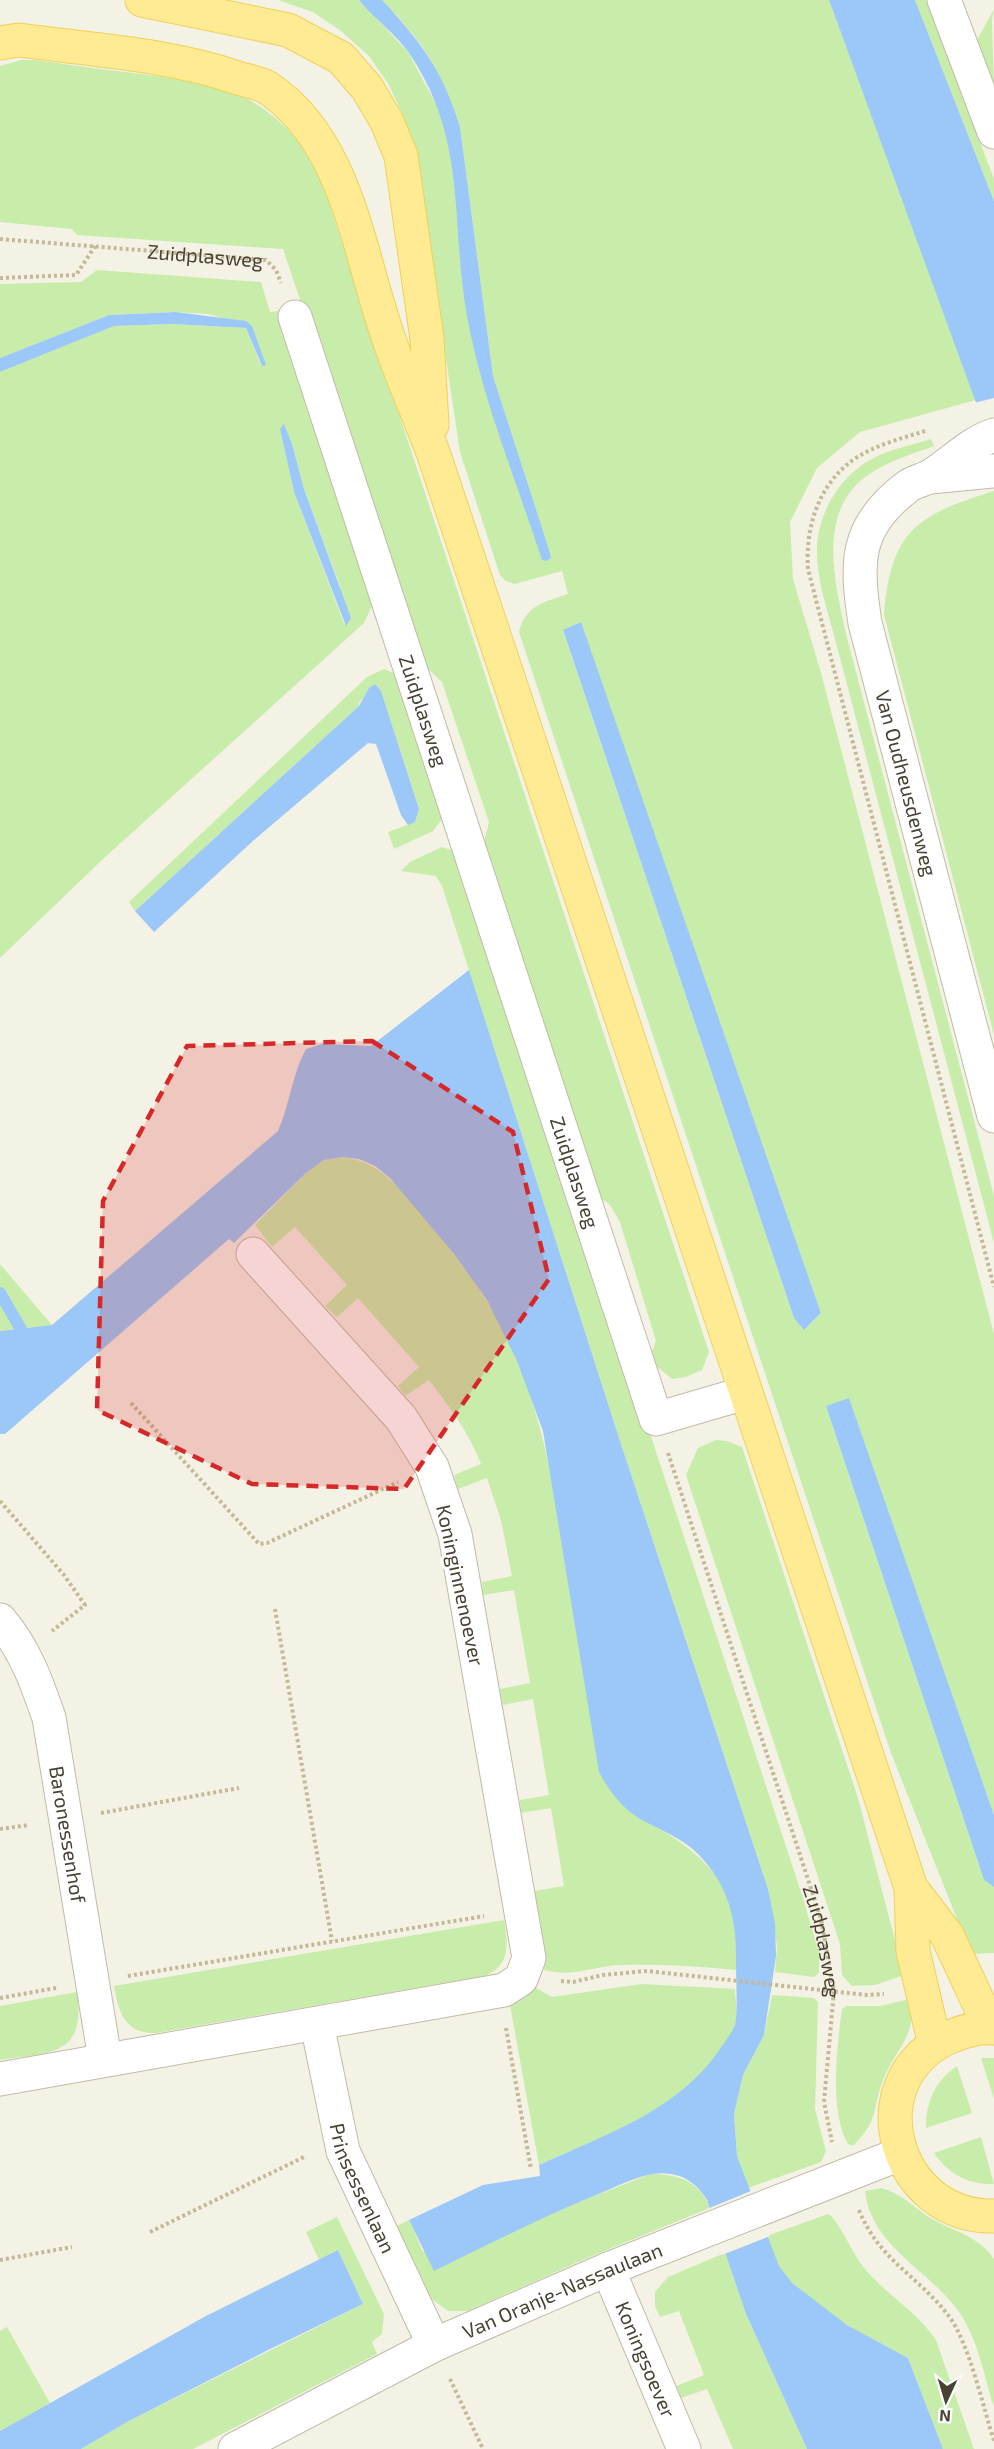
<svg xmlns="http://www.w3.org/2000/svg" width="994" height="2449" viewBox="0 0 994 2449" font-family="'Exo 2',sans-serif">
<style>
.green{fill:#c8edaa;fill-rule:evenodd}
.water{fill:#9bc8f8}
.pier{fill:#f4f1e5}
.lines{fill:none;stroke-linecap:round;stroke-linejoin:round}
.stream{stroke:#9bc8f8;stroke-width:12}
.minor-casing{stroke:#c1bba7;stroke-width:35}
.major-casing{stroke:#f0d158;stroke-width:35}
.path{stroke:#c4b997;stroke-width:4;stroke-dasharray:3 3;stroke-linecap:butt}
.minor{stroke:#fff;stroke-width:33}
.major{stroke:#ffeb94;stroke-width:33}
.marked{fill:#d62828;fill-opacity:0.2;stroke:#d62828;stroke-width:4.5;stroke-dasharray:12 8;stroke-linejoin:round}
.labels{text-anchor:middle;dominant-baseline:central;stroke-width:6;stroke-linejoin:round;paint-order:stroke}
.street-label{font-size:20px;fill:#484234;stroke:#fff}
</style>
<rect width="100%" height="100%" fill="#f4f1e5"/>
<path class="green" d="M278,0H359L408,52L438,108L448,138L456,183L467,315L551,558L493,376L460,127C443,73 422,40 382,0H829L976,400L860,432L817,468L790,522L793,579L821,673L994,1334V1815L849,1399L826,1406L984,1880L994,1887V1953L971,1954L891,1753L519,632C525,606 544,602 568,594L562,571L515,584L506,581L500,575L460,452L419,180L405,120L389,85L369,56L341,31L313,12ZM580,622L821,1313L809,1326L794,1318L563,631Z
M915,0H926L994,179V201Z
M994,9L992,20L994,89L976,42Z
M21,60H35C71,65 106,70 141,74C180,80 222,82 256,104C282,120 300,141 317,166L709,1352L702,1370L686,1377L672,1379L649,1360L656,1341L620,1222L610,1205L597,1195L483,846L489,822L454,718L442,682L421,662L283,249L77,235L72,229L0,222V66Z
M97,270L261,282L270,312L279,311L375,599L364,623L103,859L0,958V372L114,326L173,324L246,328L261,366L252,326L208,314L176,312L109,315L0,358V284L81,282ZM284,425L292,444L304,489L340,586L345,626L294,492L280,429Z
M931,439L934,446C915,453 892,460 874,471C815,506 834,579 846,634L994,1196V1243L835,639C828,612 817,581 817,553C816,516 839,475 874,458C891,449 912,445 931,439Z
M994,491V1035L884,615C891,530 917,515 994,491Z
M384,669L401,676L443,818L433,831L394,849L388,832L415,822L419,809L381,691L375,684L359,703V706L135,911L129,902L367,677Z
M442,847L454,851L470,887L802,1895L819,1953V1973L814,1977L775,1972L777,1946L768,1889L619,1438L442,886L436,876L401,871L410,862Z
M342,1157C380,1161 398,1187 421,1214C443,1241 466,1268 485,1298C517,1346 541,1420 551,1477L639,1818C680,1839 721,1865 734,1914C739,1932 736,1952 736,1970C697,1966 659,1964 621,1965C594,1966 570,1978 544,1970L545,1956L534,1891L564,1886L551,1808L521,1813L520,1800L549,1795L533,1699L503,1705L500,1689L530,1683L514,1590L483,1595L482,1582L512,1576L501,1520L487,1478L458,1489L454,1475L481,1464C469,1433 450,1407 429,1380L405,1396L398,1386L419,1367L358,1298L337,1317L325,1306L347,1285L295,1227L272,1247L255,1225L307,1172L324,1160Z
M0,1264L52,1325L0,1331Z
M716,1440L727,1441L742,1447L858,1798L904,1975L875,1985L852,1986L842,1975L840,1944L686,1475L698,1448Z
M504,1920C508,1944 511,1966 484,1976L156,2033C124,2034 119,2012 114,1986Z
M642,1984L735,1989C735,1999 739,2017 735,2026C701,2104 610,2132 539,2165L510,2005L520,2001L536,1988L552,1997Z
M77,1992C86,2057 51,2052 0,2060V2006Z
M772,1995L814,1998L818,2002L815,2109L826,2151L821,2162L748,2188L737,2156L734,2114L743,2075L764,2035Z
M910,1999C918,2036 895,2049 883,2080C871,2113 880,2118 853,2146L848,2144C829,2111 837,2046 842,2009L846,2006H880Z
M981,2058H994V2099Z
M957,2066L972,2113L926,2128C926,2102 935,2081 957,2066Z
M981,2137L994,2184C969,2185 948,2174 934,2153Z
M650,2174C677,2174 699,2180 710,2208L594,2255L468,2311H448L430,2298L395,2227L409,2220L423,2252L554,2212Z
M881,2188C903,2194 914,2208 932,2219C955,2232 979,2236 994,2259V2407C984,2376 978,2339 959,2312C930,2270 871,2247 865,2191Z
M828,2214C838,2219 852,2252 861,2264C882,2292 916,2310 936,2340L974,2449H943L908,2358C867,2335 805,2308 779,2267C774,2258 771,2246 767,2236Z
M337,2217L384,2314L382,2334L372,2342L377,2354L193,2449H81L127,2422L363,2304L338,2250L319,2260L306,2232Z
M725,2253L746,2314L807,2449H733L707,2389L681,2398L676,2386L704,2375L679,2311L660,2317L655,2306V2292L668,2277Z
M7,2327L50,2403L0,2431V2331Z"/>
<path class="water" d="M359,0H382L388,6C425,48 443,72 460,127L493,376L550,553L551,558L546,561L542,560C516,480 482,399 467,316C450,220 468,140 409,53C395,33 374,19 359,0Z
M829,0H915L994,201V452Z
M176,312L246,321L252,326L266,365L262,366L246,328L173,324L114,326L0,372V358L109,315Z
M284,424L292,444L304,489L351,618L346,626L294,492L280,429Z
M581,622L821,1313L804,1330L794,1318L563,630Z
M375,684L381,691L419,809L415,822L408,825L401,815L376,744L368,743L254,840L154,932L135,911L359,706L369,688Z
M469,970L619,1438L768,1889L775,1923L776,1956L764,2035L743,2075L734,2114L737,2156L779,2266L792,2283L847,2325L908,2358L943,2449H807L746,2314L707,2200C699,2187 687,2176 671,2174C647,2170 623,2184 601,2193C544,2216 489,2244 434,2271L409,2220L483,2185L540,2176L539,2165C606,2134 678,2111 720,2049C725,2041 732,2033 735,2025C738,2018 736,1974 736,1962C737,1920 729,1886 698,1854C682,1838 660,1830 640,1819C621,1807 609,1791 599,1772L543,1431L517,1361L487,1300L454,1254L390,1178L375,1166L359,1159L342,1157L324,1160L307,1172L234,1243L229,1239L5,1434H0V1331L52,1325L278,1131C290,1104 292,1074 306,1049L322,1044L371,1046Z
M849,1398L994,1815V1887L984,1880L826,1406Z
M338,2250L363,2304L268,2350L127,2422L81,2449H0V2431L206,2316Z"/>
<path class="pier" d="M994,398V455L974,403Z
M753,2190L770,2236L722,2255L707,2209Z"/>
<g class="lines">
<path class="stream" d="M0,1293L25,1336L23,1342"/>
<defs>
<g id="minor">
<path d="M944,0L994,132"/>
<path id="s3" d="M295,317L656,1419L745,1393"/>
<path id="s4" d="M994,435C970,443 953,462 932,475C925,480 914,481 907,487C854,527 856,563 865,623L994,1116"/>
<path d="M930,477L994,471"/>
<path id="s5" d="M0,1620C25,1649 37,1683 49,1718L105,2059"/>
<path id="s6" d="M317,2024L343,2151L434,2345"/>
<path d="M0,2079L504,1990L521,1979L529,1958L455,1534L432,1467L401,1418L253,1254"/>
<path id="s7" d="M608,2269L684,2449"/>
<path id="s8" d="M235,2449L434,2345L608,2269L900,2154"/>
</g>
<path id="major" d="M142,0L288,30L341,58L367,88L387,122L401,156L427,339L432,425
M0,43L19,40C92,50 168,54 238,78C247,81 260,83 268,88C350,143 359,259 391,345C404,382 420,418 434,455L911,1888L913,1951L935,2045
M911,1888L947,1935L990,2027
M994,2028C977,2026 960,2032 945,2039C856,2084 895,2218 994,2216"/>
</defs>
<use href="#minor" class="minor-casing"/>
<use href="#major" class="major-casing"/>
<g class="path">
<path id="s1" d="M0,239L266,260L276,270L281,283"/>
<path d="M0,278L76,275L95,246"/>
<path d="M925,431C903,438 879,444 859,456C820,480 805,525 808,569L994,1287"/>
<path d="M131,1403L259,1544L267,1543L398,1482"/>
<path id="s2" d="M668,1453L821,1919L834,1991L824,2102L832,2142"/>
<path d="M0,1501L64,1575L85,1605L52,1631"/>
<path d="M275,1609L332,1941"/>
<path d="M101,1813L239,1788"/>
<path d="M0,1829L29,1825"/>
<path d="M128,1976L484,1916"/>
<path d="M561,1981L573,1982L603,1975L647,1971L867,1995L884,1994"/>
<path d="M0,1998L56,1988"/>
<path d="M506,2028L531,2169"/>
<path d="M859,2210C879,2260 918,2276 948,2315C969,2342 983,2407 994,2441"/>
<path d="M150,2232L306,2156"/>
<path d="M0,2260L72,2247"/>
<path d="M450,2379L483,2449"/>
</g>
<use href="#minor" class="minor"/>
<use href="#major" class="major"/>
</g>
<path class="marked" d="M372,1041L513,1132L549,1279L404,1489L252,1484L97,1410L103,1201L187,1046Z"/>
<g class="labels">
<g class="street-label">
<text stroke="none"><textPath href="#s1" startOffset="206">Zuidplasweg</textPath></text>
<text stroke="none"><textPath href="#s3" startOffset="414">Zuidplasweg</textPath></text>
<text stroke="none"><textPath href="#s4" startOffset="420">Van Oudheusdenweg</textPath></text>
<text stroke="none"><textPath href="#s3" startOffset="900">Zuidplasweg</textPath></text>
<text transform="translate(461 1585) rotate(78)">Koninginnenoever</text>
<text stroke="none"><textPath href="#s5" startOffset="228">Baronessenhof</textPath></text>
<text stroke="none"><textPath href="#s2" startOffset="513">Zuidplasweg</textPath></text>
<text stroke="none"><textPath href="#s6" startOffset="171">Prinsessenlaan</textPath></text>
<text stroke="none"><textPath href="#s8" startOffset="364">Van Oranje-Nassaulaan</textPath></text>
<text stroke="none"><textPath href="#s7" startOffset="98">Koningsoever</textPath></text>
</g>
</g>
<g transform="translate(946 2401) rotate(184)" stroke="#ffffff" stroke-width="4.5" paint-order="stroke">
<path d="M0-4.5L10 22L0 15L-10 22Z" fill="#484234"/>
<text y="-9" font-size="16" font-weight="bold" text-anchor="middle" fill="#484234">N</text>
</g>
</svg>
